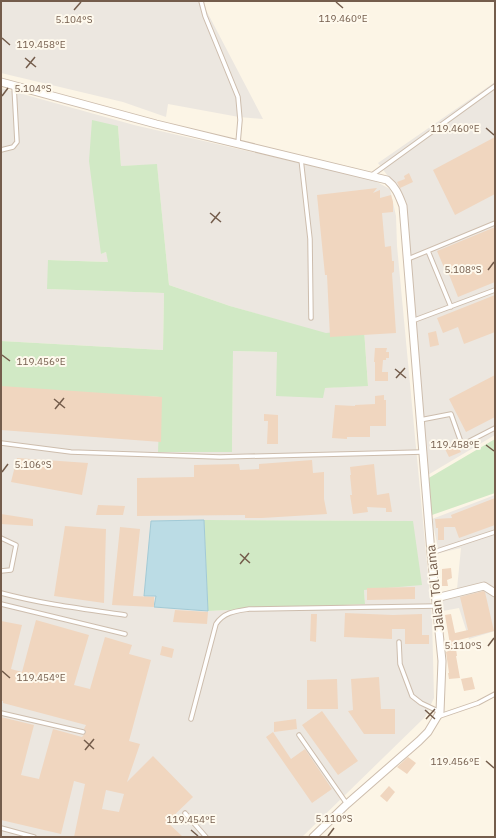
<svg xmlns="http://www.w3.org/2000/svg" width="496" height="838" viewBox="0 0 496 838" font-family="'IBM Plex Sans',sans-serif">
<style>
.industrial{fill:#ece7e0;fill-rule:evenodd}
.green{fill:#d1e9c5}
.water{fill:#bbdce5;stroke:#a2cad6}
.building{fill:#f0d6bf;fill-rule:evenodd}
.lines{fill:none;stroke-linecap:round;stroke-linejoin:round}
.service-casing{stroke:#cdbdad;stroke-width:5.5}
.minor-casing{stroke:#cdbdad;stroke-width:9}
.service{stroke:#fff;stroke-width:3.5}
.minor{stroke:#fff;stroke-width:7}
.ticks{fill:none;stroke:#745d4c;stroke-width:1.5}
.labels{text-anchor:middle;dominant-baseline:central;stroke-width:4;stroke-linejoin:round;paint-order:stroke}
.street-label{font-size:13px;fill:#745d4c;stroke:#fef9ed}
.ticks-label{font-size:10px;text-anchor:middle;fill:#745d4c;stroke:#fef9ed;stroke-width:4;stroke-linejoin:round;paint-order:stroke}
</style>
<rect width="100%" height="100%" fill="#fcf5e6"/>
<path class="industrial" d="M1,1H204L206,10L263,119L239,117L168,104L166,117L123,102L1,73Z
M495,82V435L426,476L400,192L378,163Z
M1,88L134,125L373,180L390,189L396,216L397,246L432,617L434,698L425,717L302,837H1V389L161,397L232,452L233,351L278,352L276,396L325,388L368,385L364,329L326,334L230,306L169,285L157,165L121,166L118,126L101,254L106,252L109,262L48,260V289L164,293L163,350L1,341ZM204,520L413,521L364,590L365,604L208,611L155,607L156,596H144L151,521Z
M495,495V631L469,639L459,608L443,611L441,592L457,589L461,548L439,553L432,519Z"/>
<path class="green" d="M92,120L118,126L121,166L157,164L169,285L230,306L326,333L364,329L368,386L325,388L323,398L276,396L277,352L233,351L232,452H158L160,397L1,389V341L163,350L164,293L47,289L48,260L108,262L106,252L101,254L89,161Z
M495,439V493L432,515L427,479Z
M204,520L413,521L422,585L364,590L365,604L208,611Z"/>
<path class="water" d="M204,520L208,611L154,607L156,596H144L151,521Z"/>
<path class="building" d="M495,137V194L455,215L433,170Z
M409,173L413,182L400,188L397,182L405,179L404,176Z
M377,188L373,193L380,190V198L391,195L393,202V212L382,213L385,247L391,246L392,261H394V272L392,273L396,333L330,337L327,275H325L317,195Z
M495,227V282L458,297L448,272H446L437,251Z
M495,295V332L464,344L458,327L443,333L437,318Z
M436,331L439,345L430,347L428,333Z
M375,348H387L386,352H389V358H386V360H383L382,372H388V381H375V362H374Z
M495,375V417L466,432L449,399Z
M1,386L162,397L161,442L1,430Z
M384,395V400H386V426H370V437H347V439L332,438L335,405L355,406V405L375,404V396Z
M264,414L278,415V444H267L268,421H264Z
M456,443L461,452L449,457L445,449Z
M17,458L88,463L82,495L11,482Z
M312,460L313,473L324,472V499L327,514L262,518H245V515L137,516V478L194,477V465L239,464L240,470L259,469V464Z
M374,464L377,495L389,493L392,512H386V508L367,507L368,512L353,514L350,495H352L350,475H351L350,467Z
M495,498V525L459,538L455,527H444V540H438V528H436L435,519L452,518L451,515Z
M98,505L125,506L123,515H96Z
M1,514L33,519V526L1,524Z
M65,526L106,529L104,603L54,596Z
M120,527L140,529L133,596L154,597V607L112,605Z
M451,568L452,578L447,580L448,586H442V569Z
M415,587V599L367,600V588Z
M483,591L485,592L494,631L455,641L457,656H456L460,678L449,679L448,673H449L446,652L451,650L445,615L451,614L455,633L468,630L460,597Z
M175,610L208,612L207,624L173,622Z
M345,613L393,615L422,614V635H429V644H405V629H392V639L344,637Z
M311,614H317L316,642L310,641Z
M36,620L89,635L74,685L90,689L105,637L132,645L129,654L151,660L129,741L140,744L127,782L153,756L193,797L167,822L183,837H74L85,784L74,781L61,834L1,820V717L34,725L21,775L39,779L53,729L82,737L86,732L84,729L86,725L3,703V701H1V621L22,625L11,669L22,672ZM106,790L124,794L119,812L102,809Z
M162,646L174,649L172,658L160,655Z
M379,677L381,709H395V734H364L348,711L353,710L351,679Z
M472,677L475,689L464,691L461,679Z
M337,679L338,709H307V680Z
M322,711L358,761L338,775L302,725Z
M296,719L297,729L274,732V722Z
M273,732L291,759L305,749L332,789L312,803L266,737Z
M408,757L416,763L407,774L397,767Z
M389,786L395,792L387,802L380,796Z"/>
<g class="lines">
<defs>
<path id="service" d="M201,1L205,16L238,97L240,120L238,143
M1,150L13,147L17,142L14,86
M301,159L310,239L311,318
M372,175L495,86
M428,251L451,307
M408,259L495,223
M412,321L495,290
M420,420L451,414L462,445L495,428
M1,443L71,452L220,457L423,452
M1,538L16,545L11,570L1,571
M431,553L495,532
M1,593C42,604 83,609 125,615
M1,604L125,634
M399,642L400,664L412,696L421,703L440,712
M1,713L83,732
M437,717L478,703L495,694
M191,719L216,624C224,612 236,611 249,609L437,606
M299,735L347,804
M185,813L206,837
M1,828L34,837"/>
<path id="minor" d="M1,82L156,124L387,180C396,187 399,196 403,206L431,553L442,661L440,712L428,732L419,741L347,804L313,837
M436,598L484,586L495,593"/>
</defs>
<use href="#service" class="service-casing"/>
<use href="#minor" class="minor-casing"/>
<use href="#service" class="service"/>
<use href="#minor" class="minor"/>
</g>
<path class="ticks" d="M336,2L343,8M74,10L81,2M2,38L10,45M25,58L36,67M26,68L35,57M2,96L8,88M486,128L494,135M210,213L221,222M211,223L220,212M488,270L494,262M2,355L10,361M395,369L406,378M396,378L405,368M54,399L65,408M55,409L64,398M486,445L494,451M2,472L8,464M240,554L250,563M240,564L249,553M488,646L494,638M2,671L10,678M425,710L435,719M426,719L435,709M84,740L94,749M85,750L94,739M486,761L494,768M191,830L198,836M328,836L334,828"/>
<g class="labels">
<g class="street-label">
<text transform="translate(435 588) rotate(-96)">Jalan Tol Lama</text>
</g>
</g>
<g class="ticks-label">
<text x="343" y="22">119.460°E</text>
<text x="74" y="23">5.104°S</text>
<text x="41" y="48">119.458°E</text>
<text x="33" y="92">5.104°S</text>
<text x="455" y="132">119.460°E</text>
<text x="463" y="273">5.108°S</text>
<text x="41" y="365">119.456°E</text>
<text x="455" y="448">119.458°E</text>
<text x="33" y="468">5.106°S</text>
<text x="463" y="649">5.110°S</text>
<text x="41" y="681">119.454°E</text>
<text x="455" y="765">119.456°E</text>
<text x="334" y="822">5.110°S</text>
<text x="191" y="823">119.454°E</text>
</g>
<rect width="496" height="838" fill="none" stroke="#745d4c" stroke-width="4"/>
</svg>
